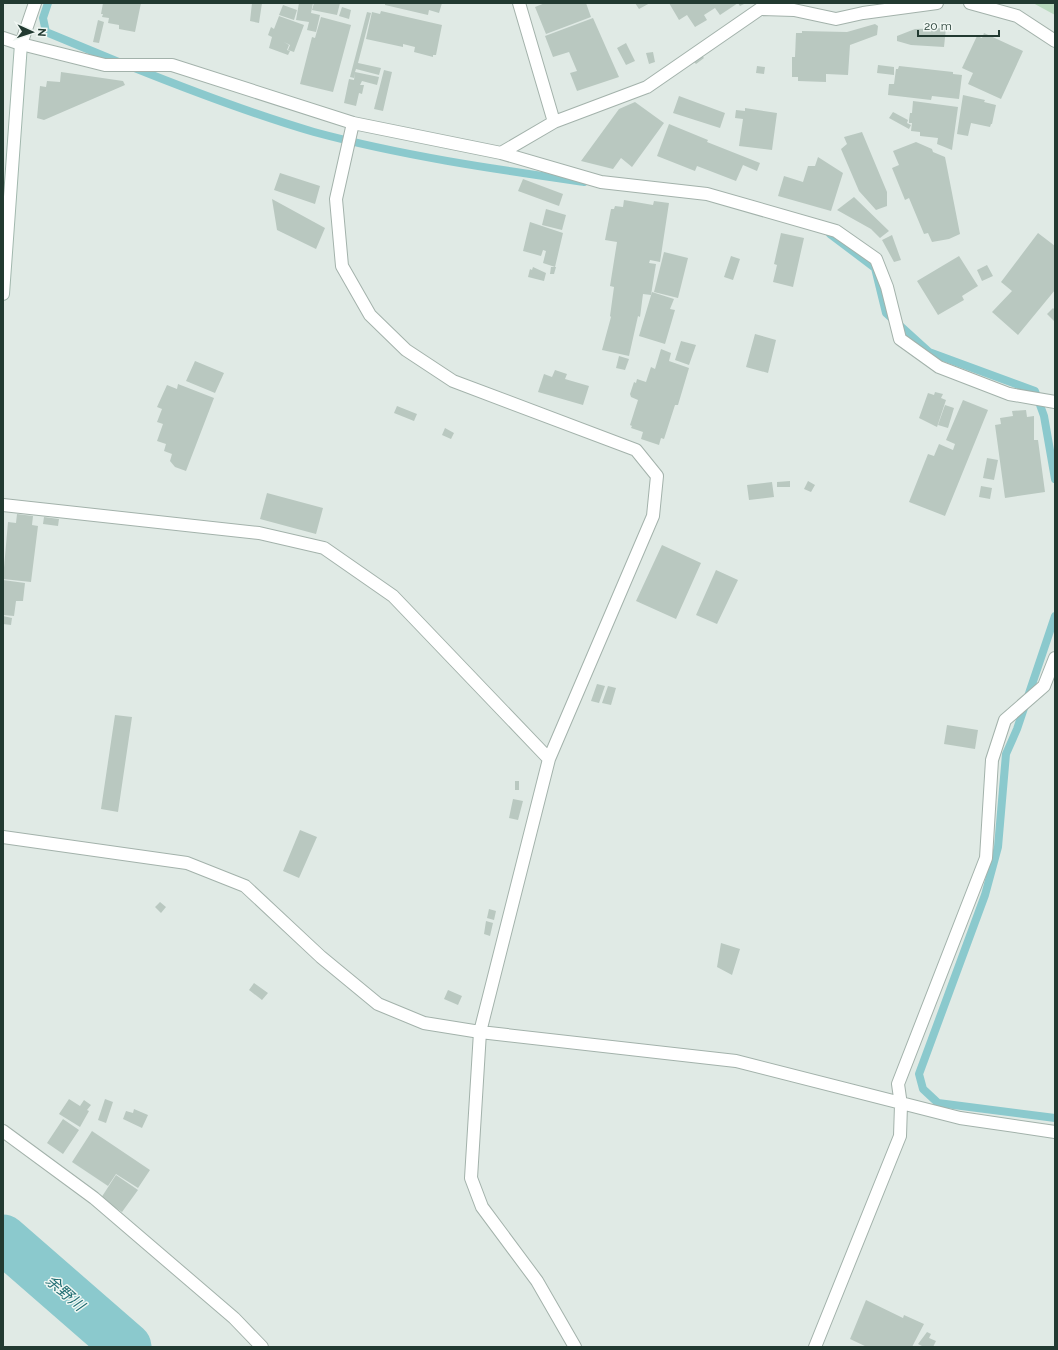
<svg xmlns="http://www.w3.org/2000/svg" width="1058" height="1350" viewBox="0 0 1058 1350" font-family="Raleway,'Noto Sans JP',sans-serif">
<style>
.green{fill:#badabf}
.lines{fill:none;stroke-linecap:round;stroke-linejoin:round}
.stream{stroke:#8bc9cd;stroke-width:8}
.river{stroke:#8bc9cd;stroke-width:49}
.building{fill:#b9c8c0}
.street-casing{stroke:#a3b2ab;stroke-width:14}
.secondary-casing{stroke:#a2b8ae;stroke-width:14}
.street{stroke:#fff;stroke-width:12}
.secondary{stroke:#fff;stroke-width:12}
.labels{text-anchor:middle;dominant-baseline:central;stroke-width:3;stroke-linejoin:round;paint-order:stroke}
.water-label{font-size:15px;font-style:italic;fill:#206d72;stroke:#f0f7f3}
</style>
<rect width="100%" height="100%" fill="#e0eae5"/>
<path class="green" d="M1033,3H1055V15Z"/>
<g class="lines">
<path class="stream" d="M48,3L43,18L46,32L121,63
M132,67C192,91 252,114 314,132C403,156 494,169 584,182
M830,234L875,268L886,313L929,352L1035,391L1044,416L1055,479
M1055,616L1017,729L1006,754L998,847L985,895L919,1074L923,1089L938,1103L1055,1118"/>
<path class="river" d="M3,1239L127,1347"/>
</g>
<path class="building" d="M103,3H141L135,32L119,29V25L108,23L109,18L102,17L103,14H101Z
M252,3H262L259,23L250,21Z
M299,3H313L311,13L320,15L316,32L307,30L309,22L296,20Z
M314,3H340L337,15L312,10Z
M385,3H442L439,13L429,10L428,15L385,5Z
M545,3H586L591,17L546,34L535,7Z
M635,3H650L639,9Z
M669,3H746L740,6L738,3L720,15L715,8L704,15L707,20L695,27L687,15L679,20Z
M283,5L297,10L294,20L279,15Z
M342,7L351,10L349,19L339,16Z
M381,11L442,25L436,55H433V57L414,52L415,47L403,44V47L366,39L372,12L380,14Z
M367,12L371,13L358,63L381,68L379,75L356,69L355,72L379,77L377,85L362,81L360,85H364L362,94L359,93L356,106L344,103L349,79L354,80L355,73L354,78L350,77Z
M279,16L304,25L294,52L288,50L290,45L284,42L289,45L287,50L290,51L288,55L269,48L272,37L268,35L271,27L274,29Z
M321,17L351,25L333,92L300,84L312,37L315,38Z
M593,18L619,77L577,91L570,73L577,71L569,52L553,57L545,36Z
M98,20L104,22L99,43L93,42Z
M875,24L878,26L877,35L850,45L848,75L826,74V82L798,81V77H792V57H795L796,33H802V31L847,32Z
M946,28L944,47L911,45L897,41V36L915,29Z
M984,33L1023,51L1001,99L968,84L973,73L962,68L977,36L982,38Z
M626,43L635,61L626,65L617,48Z
M653,52L655,62L649,64L646,53Z
M700,53L704,58L696,64L692,60Z
M878,65L894,67V75L877,73Z
M757,66L765,67L764,74L756,73Z
M899,66L953,72V74L962,75L959,99L932,96L931,100L888,95L889,84H894L896,69H898Z
M384,70L392,72L383,111L374,109Z
M61,72L123,81L125,85L44,120L37,118L40,86L46,87L47,81L60,82Z
M963,95L985,100L984,102L996,105L992,124H991L990,127L971,123L968,136L957,134Z
M679,96L725,113L720,128L673,113Z
M913,101L958,107L952,150L937,144L938,138L920,136V132L911,131L912,123H909V120L910,113H912Z
M635,102L664,123L632,167L621,158L613,169L581,161L619,109Z
M745,108L777,113L772,150L739,146L743,119L735,118L736,110L745,111Z
M893,112L908,120L907,123L911,125L909,129L889,118Z
M669,124L708,140L707,142L760,163L757,171L743,165L736,181L697,166L695,171L657,156Z
M862,132L887,192V206L876,210L859,191L841,149L847,144L844,137Z
M916,142L932,149L933,152L945,157L960,234L949,239L932,242L928,233L924,234L909,198L905,200L892,168L899,165L893,151Z
M818,157L843,173L831,211L778,196L784,176L803,182L808,166H815Z
M280,173L320,186L315,204L274,190Z
M523,179L563,194L559,206L518,191Z
M854,197L889,231L880,238L871,229L837,210Z
M272,199L325,228L316,249L277,230Z
M624,200L653,205L654,201L669,203L660,262L650,260L649,263L656,264L651,295L643,294L640,317L638,316L629,356L602,350L611,317L610,316L614,287L610,286L617,242L605,240L611,209H614L615,206L623,207Z
M546,209L566,215L562,230L542,225Z
M530,222L563,233L555,267L543,263L546,251L543,250L541,256L523,251Z
M781,233L804,238L793,287L773,282L777,265L774,264Z
M1038,233L1055,246V290L1018,335L992,312L1012,291L1001,282Z
M892,235L901,260L894,262L882,240Z
M664,252L688,258L678,298L654,292Z
M731,256L740,259L733,280L724,277Z
M959,256L978,286L962,296L964,300L938,315L917,281Z
M987,265L993,276L982,281L977,270Z
M533,267L546,273L544,281L528,277L530,269L532,270Z
M551,267H556L554,274H550Z
M652,292L674,299L670,309L675,310L665,344L639,336Z
M1053,308L1055,310V322L1047,314Z
M755,334L776,340L768,373L746,367Z
M681,341L696,345L689,365L675,360Z
M661,349L671,353L669,361L689,368L678,405H675L664,439L661,438L659,445L641,439L643,432L631,428L632,426L630,425L638,400L631,397L630,394L634,382L636,383L637,379L646,382L651,367L655,369Z
M619,356L629,359L625,370L616,368Z
M195,361L224,373L215,393L186,381Z
M555,370L567,374L565,379L589,386L583,405L538,392L544,374L552,377Z
M178,384L214,398L186,471L175,467L170,461L172,454L164,451L166,444L157,441L163,424L157,422L162,409L157,407L167,385L177,389Z
M935,392L943,394L941,398L946,400L937,427L919,418L928,393L934,395Z
M963,400L988,410L945,516L909,502L928,454L934,456L939,444L953,450L955,444L946,440Z
M945,405L954,408L948,428L938,425Z
M397,406L417,414L414,421L394,413Z
M1026,410L1027,417L1034,416V440H1038L1045,492L1005,498L995,425L1001,424L1000,418L1013,416L1012,411Z
M445,428L454,433L451,439L442,435Z
M987,458L998,460L994,480L983,478Z
M790,481V487H777V482Z
M808,481L815,485L811,492L804,489Z
M772,482L774,497L749,500L747,485Z
M981,486L992,488L990,499L979,497Z
M267,493L323,508L316,534L260,519Z
M17,514L33,516L32,525L38,526L31,582L3,579L8,522L16,523Z
M44,517L59,519L58,526L43,524Z
M662,545L701,563L676,619L636,601Z
M716,570L738,580L717,624L696,615Z
M3,580L25,583L23,601H16L14,616L3,615Z
M3,616L12,618L11,625L3,624Z
M597,684L605,686L599,703L591,701Z
M608,686L616,688L611,705L602,703Z
M115,715L132,717L118,812L101,809Z
M947,725L978,730L975,749L944,744Z
M515,781H519V790H515Z
M513,799L523,801L518,820L509,818Z
M300,830L317,837L299,878L283,871Z
M160,902L166,907L161,913L155,907Z
M489,909L496,911L494,920L487,918Z
M486,921L493,923L490,936L484,934Z
M721,943L740,949L732,975L717,967Z
M254,983L268,993L262,1000L249,990Z
M448,990L462,996L458,1005L444,999Z
M69,1099L80,1106L84,1100L91,1105L87,1110L89,1111L80,1127L59,1114Z
M105,1099L113,1102L106,1123L98,1120Z
M134,1109L148,1115L142,1128L123,1119L126,1111L133,1113Z
M63,1119L79,1130L63,1154L47,1143Z
M92,1131L150,1170L138,1188L116,1174L108,1186L72,1162Z
M116,1175L138,1190L122,1212L101,1198Z
M866,1300L903,1318L904,1315L924,1324L912,1347H867L850,1339Z
M927,1332L931,1334L929,1338L936,1341L933,1347H924L918,1344Z"/>
<g class="lines">
<defs>
<path id="street" d="M519,3L554,122
M970,3L1017,16L1055,41
M3,38L21,44L105,65H172L353,123L501,153L601,182L707,194L836,231L876,259L887,287L900,339L939,367L1009,394L1055,402
M21,44L35,3
M353,123L336,199L342,266L370,315L406,350L453,381L636,450L657,476L653,516L549,759L480,1032L471,1178L482,1207L537,1281L575,1347
M501,153L554,122L647,87L760,9L794,10L836,19L863,13L937,3
M3,505L259,533L324,548L393,596L549,759
M3,837L187,863L245,886L321,957L378,1004L424,1023L480,1032L736,1061L960,1118L1055,1132
M3,1131L94,1198L234,1318L262,1347
M815,1347L900,1136L901,1105L898,1084L986,858L992,760L1005,720L1044,686L1055,658"/>
<path id="secondary" d="M3,294L21,44"/>
</defs>
<use href="#street" class="street-casing"/>
<use href="#secondary" class="secondary-casing"/>
<use href="#street" class="street"/>
<use href="#secondary" class="secondary"/>
</g>
<g class="labels">
<g class="water-label">
<text transform="translate(65 1293) rotate(41)">余野川</text>
</g>
</g>
<rect width="1058" height="1350" fill="none" stroke="#223a31" stroke-width="8"/>
<g transform="translate(32 32) rotate(93)" stroke="#f0f7f3" stroke-width="3" paint-order="stroke">
<path d="M0-3L7 15L0 10L-7 15Z" fill="#223a31"/>
<text y="-6" font-size="11" font-weight="bold" text-anchor="middle" fill="#223a31">N</text>
</g>
<path d="M918 30v6h81v-6" fill="none" stroke="#223a31" stroke-width="2"/>
<text x="924" y="30" font-size="12" fill="#223a31" stroke="#f0f7f3" stroke-width="3" paint-order="stroke">20 m</text>
</svg>
